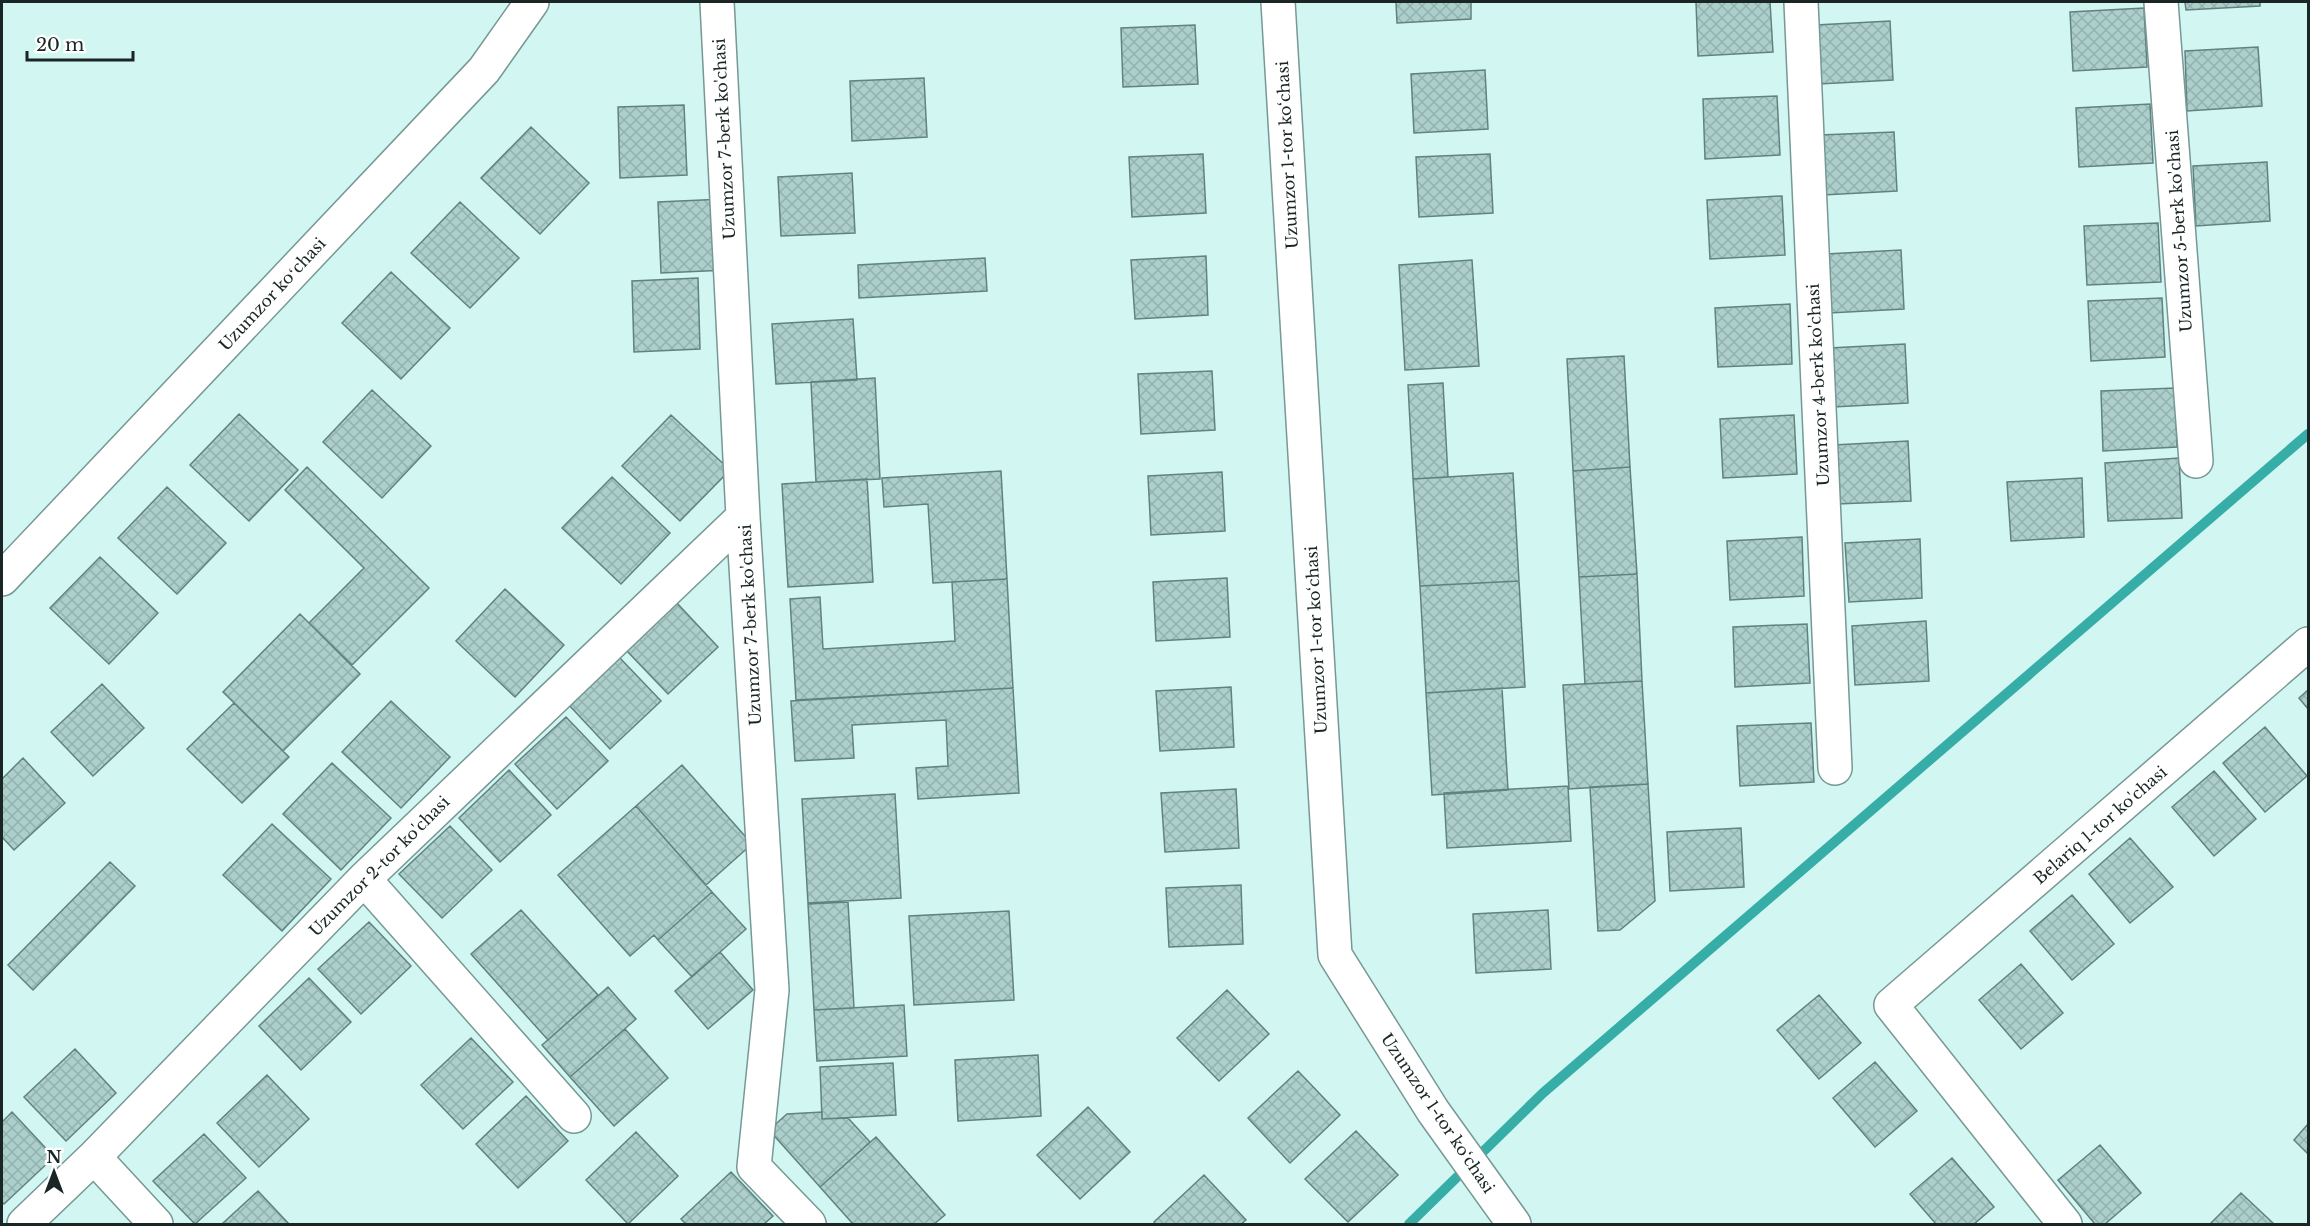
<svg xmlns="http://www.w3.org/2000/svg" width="2310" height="1226" viewBox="0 0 2310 1226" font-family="'Libre Baskerville',serif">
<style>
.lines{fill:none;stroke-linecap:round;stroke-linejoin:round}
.stream{stroke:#36aea7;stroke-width:10}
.building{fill:url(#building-cross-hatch);stroke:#61827f;stroke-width:1.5}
.street-casing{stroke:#779895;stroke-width:36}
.street{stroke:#fff;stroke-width:33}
.labels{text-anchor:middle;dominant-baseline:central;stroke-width:4.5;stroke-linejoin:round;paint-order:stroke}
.street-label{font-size:16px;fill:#192625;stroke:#fff}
</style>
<defs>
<pattern id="building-cross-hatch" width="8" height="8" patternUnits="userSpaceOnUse" patternTransform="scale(1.5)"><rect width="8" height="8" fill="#accfcc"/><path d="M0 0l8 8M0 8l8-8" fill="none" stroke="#93b2af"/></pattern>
</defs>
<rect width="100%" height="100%" fill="#d2f6f2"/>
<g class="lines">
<path class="stream" d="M1409,1224L1543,1093L2308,434"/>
</g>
<path class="building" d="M1396,2H1471V19L1397,23Z
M1696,2H1770L1773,52L1698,56Z
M2185,2H2260V6L2186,10Z
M2144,8L2147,67L2073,71L2070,12Z
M1890,21L1893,80L1819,84L1816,25Z
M1195,25L1198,84L1123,87L1121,28Z
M2258,47L2262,106L2187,111L2185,51Z
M1485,70L1488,129L1414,133L1411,74Z
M924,78L927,137L852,141L850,81Z
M1777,96L1780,155L1705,159L1703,99Z
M2150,104L2153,163L2079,167L2076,108Z
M684,105L687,175L620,178L618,107Z
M531,127L589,183L540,234L481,178Z
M1894,132L1897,191L1823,195L1820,135Z
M1203,154L1206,213L1132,217L1129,157Z
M1490,154L1493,213L1419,217L1416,157Z
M2267,162L2270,221L2196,226L2193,166Z
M852,173L855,233L781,236L778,177Z
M1782,196L1785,255L1710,259L1707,200Z
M724,199L727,270L661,273L658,202Z
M460,202L519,258L470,308L411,253Z
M2158,223L2161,282L2087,285L2084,226Z
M1901,250L1904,309L1829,313L1826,254Z
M1206,256L1208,315L1135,319L1131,260Z
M985,258L987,291L859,298L858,265Z
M1472,260L1479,366L1405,370L1399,265Z
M391,272L450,328L401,379L342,323Z
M698,278L700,349L634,352L632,281Z
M2162,298L2165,357L2091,361L2088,301Z
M1790,304L1792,364L1718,367L1715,308Z
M853,319L857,380L776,384L772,324Z
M1905,344L1908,403L1833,407L1830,348Z
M1624,356L1630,467L1573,471L1567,359Z
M1212,371L1215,430L1141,434L1138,374Z
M875,378L880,479L816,482L811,382Z
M1443,383L1448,477L1413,479L1408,385Z
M2175,388L2177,447L2103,451L2101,391Z
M372,390L431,446L382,498L323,442Z
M239,414L298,470L249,521L190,465Z
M671,415L730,470L680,521L622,466Z
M1794,415L1797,474L1723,478L1720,419Z
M1908,441L1911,501L1837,504L1834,445Z
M2179,458L2182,518L2108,521L2105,463Z
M307,467L429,588L352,665L309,623L364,568L285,490Z
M1630,467L1637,574L1579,577L1573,471Z
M1001,471L1007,579L933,583L928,504L884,507L882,478Z
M1222,472L1225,531L1151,535L1148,476Z
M1513,473L1519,581L1420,586L1413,479Z
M612,477L670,533L621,584L562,528Z
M2082,478L2084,537L2011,541L2007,482Z
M867,479L873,582L788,587L782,484Z
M167,487L226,543L177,594L118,538Z
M1802,537L1804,596L1730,600L1727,541Z
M1920,539L1922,598L1849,602L1845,543Z
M100,557L158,613L109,664L50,608Z
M1637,574L1642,681L1585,684L1579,577Z
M1227,578L1230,637L1156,641L1153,582Z
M1007,579L1013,688L796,700L790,599L820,597L823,649L955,641L952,582Z
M1519,581L1525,687L1426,693L1420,586Z
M505,589L564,645L515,697L456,641Z
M676,602L718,647L668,694L626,650Z
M300,614L360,674L283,751L223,692Z
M1926,621L1929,681L1855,685L1852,626Z
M1807,624L1810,683L1735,687L1733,627Z
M619,657L661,701L610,749L568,704Z
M1642,681L1648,784L1569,789L1563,685Z
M102,684L144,728L93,776L51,732Z
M1231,687L1234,747L1160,751L1156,691Z
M1013,688L1019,793L918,799L916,768L948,766L946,720L852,725L854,758L795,761L791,701Z
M1502,688L1508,790L1432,795L1426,693Z
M2308,690V709L2299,698Z
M391,701L450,757L401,808L342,752Z
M234,703L289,757L242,803L187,749Z
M566,717L608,761L557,809L515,764Z
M1811,723L1814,782L1740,786L1737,726Z
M2265,727L2307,776L2265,812L2223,763Z
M23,758L65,803L14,850L2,837V779Z
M332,763L391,818L341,870L283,814Z
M682,765L752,844L706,885L636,806Z
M509,770L551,815L500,862L459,818Z
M2214,771L2256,819L2214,856L2172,807Z
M1648,784L1655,901L1620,930L1598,931L1590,787Z
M1568,786L1571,841L1447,848L1444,793Z
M1236,789L1239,848L1165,852L1161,793Z
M895,794L901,898L808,903L802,799Z
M636,806L712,892L658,940L654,935L630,956L558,875Z
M272,824L331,879L282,931L223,875Z
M450,826L492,870L442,918L399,874Z
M1741,828L1744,887L1670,891L1667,832Z
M2130,838L2173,887L2130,923L2089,874Z
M110,862L135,886L33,990L8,965Z
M1241,885L1243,944L1169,947L1166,888Z
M712,892L746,929L692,977L658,940Z
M2072,895L2114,944L2072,980L2030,931Z
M848,902L854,1008L814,1010L808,904Z
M521,910L598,995L548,1040L471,954Z
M1548,910L1551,969L1476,973L1473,914Z
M1009,911L1014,1000L914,1005L909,916Z
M369,922L411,966L361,1014L318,969Z
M720,952L753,990L708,1029L675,991Z
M2021,964L2063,1013L2021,1049L1979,1000Z
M309,978L351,1022L301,1070L259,1026Z
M608,987L636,1019L570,1077L542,1045Z
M1227,990L1269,1034L1219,1081L1177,1038Z
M1819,995L1861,1043L1819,1079L1777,1030Z
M904,1005L907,1056L817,1061L814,1010Z
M625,1029L668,1078L614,1126L570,1077Z
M471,1038L513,1082L463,1129L421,1085Z
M75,1049L116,1093L66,1141L24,1097Z
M1038,1055L1041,1116L958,1121L955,1060Z
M1875,1062L1917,1111L1875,1147L1833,1098Z
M893,1063L896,1115L822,1119L820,1067Z
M1298,1071L1340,1115L1290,1163L1248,1118Z
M267,1075L309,1119L259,1167L217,1123Z
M526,1096L568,1141L518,1188L476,1144Z
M1088,1107L1130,1152L1080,1199L1037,1155Z
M12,1112L54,1157L4,1204L2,1202V1122Z
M822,1112V1119L848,1118L870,1142L820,1187L769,1130L787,1114Z
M2308,1124V1154L2294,1140Z
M1356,1131L1398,1175L1348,1222L1305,1179Z
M636,1132L678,1176L628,1224L586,1180Z
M204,1134L246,1178L195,1224L153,1181Z
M876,1137L945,1215L934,1224H853L820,1187Z
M2100,1145L2141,1193L2105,1224H2095L2058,1180Z
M1952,1158L1994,1207L1974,1224H1936L1910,1194Z
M731,1172L773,1216L764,1224H686L681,1219Z
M1204,1175L1246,1220L1241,1224H1156L1154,1222Z
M258,1191L289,1224H222Z
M2241,1193L2274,1224H2210Z"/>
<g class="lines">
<defs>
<path id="street" d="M717,2L743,517L772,990L754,1167L809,1224
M1278,2L1335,955L1433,1111L1514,1224
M1801,2L1835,768
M2161,2L2196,461
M2,579L484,70L532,2
M364,879L574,1116
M94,1157L156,1224
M24,1224L94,1157L364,879L743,517
M2065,1224L1891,1005L2308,644"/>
</defs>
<use href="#street" class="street-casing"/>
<use href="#street" class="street"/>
</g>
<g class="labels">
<g class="street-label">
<text transform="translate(724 139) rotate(-93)">Uzumzor 7-berk ko'chasi</text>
<text transform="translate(1287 155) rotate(-93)">Uzumzor 1-tor ko‘chasi</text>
<text transform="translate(2179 231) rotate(-94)">Uzumzor 5-berk ko'chasi</text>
<text transform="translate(272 294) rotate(-47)">Uzumzor koʻchasi</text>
<text transform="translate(1818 385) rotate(-93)">Uzumzor 4-berk ko'chasi</text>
<text transform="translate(750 625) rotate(-93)">Uzumzor 7-berk ko'chasi</text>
<text transform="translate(1316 640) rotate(-93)">Uzumzor 1-tor ko‘chasi</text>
<text transform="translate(2100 825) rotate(-41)">Belariq 1-tor ko'chasi</text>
<text transform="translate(379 866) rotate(-45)">Uzumzor 2-tor ko'chasi</text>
<text transform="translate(1438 1113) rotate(56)">Uzumzor 1-tor ko‘chasi</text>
</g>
</g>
<rect width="2310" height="1226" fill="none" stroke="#192625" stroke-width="6"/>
<g transform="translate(54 1172)" stroke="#ffffff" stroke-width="4.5" paint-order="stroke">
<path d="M0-4.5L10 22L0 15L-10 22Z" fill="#192625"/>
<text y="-9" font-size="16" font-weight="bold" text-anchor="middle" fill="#192625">N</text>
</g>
<path d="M27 51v9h106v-9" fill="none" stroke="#192625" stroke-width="3"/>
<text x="36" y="51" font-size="18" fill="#192625" stroke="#ffffff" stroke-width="4.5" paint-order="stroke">20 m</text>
</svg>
